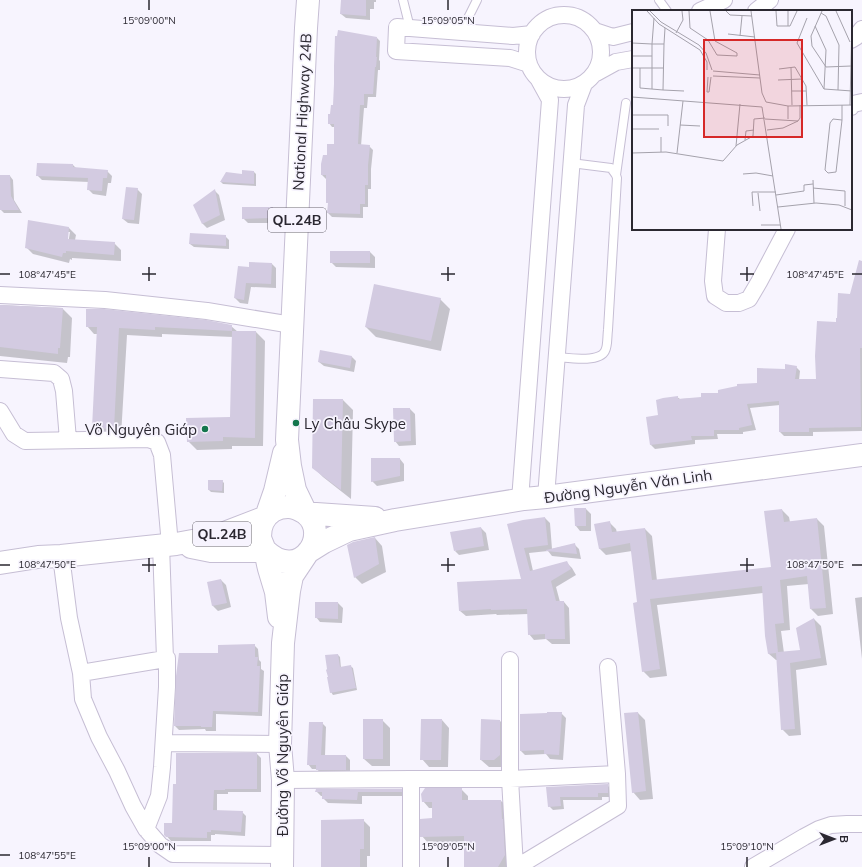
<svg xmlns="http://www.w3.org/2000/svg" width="862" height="867" viewBox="0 0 862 867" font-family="Mulish,sans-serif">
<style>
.shadow{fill:#0003;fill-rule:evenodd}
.building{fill:#d3cbe1}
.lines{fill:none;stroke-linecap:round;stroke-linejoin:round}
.lane-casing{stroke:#c6bed4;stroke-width:10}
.street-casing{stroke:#c6bed4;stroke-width:18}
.primary-casing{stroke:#c6bed4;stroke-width:24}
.lane{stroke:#fff;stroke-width:8}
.street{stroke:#fff;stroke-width:16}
.primary{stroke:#fff;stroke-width:22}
.ticks{fill:none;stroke:#2b2831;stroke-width:1.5}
.poi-dot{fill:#14764d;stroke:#f7f4fe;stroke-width:1.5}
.labels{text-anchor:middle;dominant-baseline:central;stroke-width:3.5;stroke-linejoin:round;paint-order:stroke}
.shield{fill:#f7f4fe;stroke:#68656e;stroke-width:1}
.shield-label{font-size:14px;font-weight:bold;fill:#2b2831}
.street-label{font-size:15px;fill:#2b2831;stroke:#f7f4fe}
.poi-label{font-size:15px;fill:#2b2831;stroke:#f7f4fe;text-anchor:start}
.inset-road{fill:none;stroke:#a5a2ac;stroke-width:1}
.view{fill:#d62828;fill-opacity:0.15;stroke:#d62828;stroke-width:2}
.inset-edge{fill:none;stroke:#2b2831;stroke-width:2}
.ticks-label{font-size:10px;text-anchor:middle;fill:#2b2831;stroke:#f7f4fe;stroke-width:3.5;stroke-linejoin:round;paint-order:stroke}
</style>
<rect width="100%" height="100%" fill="#f7f4fe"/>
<path class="shadow" d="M341,0H376V2H374V9H370V20L346,18L341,14Z
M377,38L380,41L379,60L380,61V70H378L376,97H368L367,108H364L361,146H369L373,150L371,169V189H368V207H363V218L332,217L328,213L329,204L327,202L326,179L322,175V164L328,156L335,145V127H332L329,123L331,115L334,106Z
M73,165L76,168L107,171L112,176L111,183H108L106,196L93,194L88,189L89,182L42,180L37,175Z
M254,172L256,174V186L223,184L221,182Z
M0,176H10L13,180L14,200L22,213H4L0,209Z
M137,189L142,194L139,224L128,223L123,219Z
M215,191L219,195L225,220L207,228L202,223Z
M273,208L277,213L278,223H248L243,218Z
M69,228L76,235L75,240L114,243L121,250V261L72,258V260L70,259L69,263L33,254L26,247ZM67,232H70L68,244Z
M225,236L229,240V249L194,247L190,244Z
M370,252L375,257V268L336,267L331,262Z
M272,264L276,268V288L251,287L248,304L240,303L235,298L250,269Z
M862,274V431L813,432V436H784L780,432V405L750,408L756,430L743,432V434H717L718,439L695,440V444L655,449L651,445L659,416L677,397L680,399L702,398L758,384L786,370L796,367L800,371L799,380H817L837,323L850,295Z
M440,299L450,309L441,351L376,337L366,327Z
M0,303V305L62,308L72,318L70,357H68L67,363L0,356Z
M87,326H231L238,332H256L265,341L263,446H232V449L197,450L188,441L231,418L233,337L162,334V337L127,335L121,436L100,435L93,428L98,334H94Z
M352,357L356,361L354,372L324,366L319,362Z
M343,400L353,410L351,499L323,477L313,467Z
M410,409L415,414L416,445L399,446L395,441Z
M400,459L404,464V481L377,486L372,481Z
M209,481H222L224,483V493L211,492L209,490Z
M575,509H586L591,514V531H580L576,526Z
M782,510L789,517L790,522L817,519L824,526L833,614L818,616L811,609L809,584L787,586L790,630L781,631L784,653L801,651L797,629L814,619L821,626L827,665L796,670L801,735L789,736L782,729L777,660H776L769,654L763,593L657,605L667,676L650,678L643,671L639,603L632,551L606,555L599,548L609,522L616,529L617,533L645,529L652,536L657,581L772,568Z
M545,518L550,523L552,549L574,544L579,549L581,559L552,556L548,551L529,553L533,571L566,562L572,568L576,575L556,587L560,602H564L569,608L570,644H552L546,639L534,640L529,634L528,614L497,615L496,614L466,616L460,611L522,580L509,524Z
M481,528L486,533L489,550L459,555L455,551Z
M375,538L382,546L386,572L362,584L355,577Z
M221,580L226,585L231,607L218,611L213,606L208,583Z
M862,597V659L855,598Z
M338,603L343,608L342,623L320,622L316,617Z
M254,645L258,649L259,660L261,662V669L264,671L262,716L216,714V731H206L205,729L179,730L175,726L219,654Z
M338,655L340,657L341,668L350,666L353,668L357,690L333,695L331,692L329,678Z
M561,713L566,718L563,760L550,759L546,754L525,755L520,750Z
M638,713L645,720L653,799L640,800L633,792Z
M382,720L390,728V766H372L364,759Z
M442,720L449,728L448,767H429L422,759Z
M482,720L500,721L508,728V763L502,767H489L481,760Z
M322,723L326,727L325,756H346L350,760V774H321L317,769H312L308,764Z
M177,754H257L261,758V792H228V794H217V811L242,812L246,816L245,836L215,834V835H211V841H171L165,834L173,824L177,785Z
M607,785L611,789L612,797H602V800H563L564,809L553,810L549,806L547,788Z
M401,790L406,794V796H362V804L328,803L323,798V796H321L316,791Z
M462,790L468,796V801H501L508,807V867H465V842L428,843L422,836L433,819V808H429L423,801Z
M363,820L370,827V856H367V867H322Z"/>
<path class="building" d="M341,0H366V16L340,14Z
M338,30L377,37L376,57H377L376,67H375L373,94H364V105H360L358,144L370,145L369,156L368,165V185H365V204H360V214L327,213L328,203H326V175H321V164L323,155H327V144H334V124H328V114H330L331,105H333L334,84V66L335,36H337Z
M37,163L73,164V167L108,170L107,178H103L102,191L87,190L88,178L36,176Z
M242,170L254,171V184L220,182L226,172L242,174Z
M0,175H10L11,196L19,210H0Z
M126,187L138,188L134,220L122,219Z
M215,189L220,215L202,224L193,205Z
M242,207H273V218L242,219Z
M28,220L69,227L68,239L115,242L114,255L66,251V253H63L62,257L25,248Z
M190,233L226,235V246L189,244Z
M330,251H370V263H330Z
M859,260L862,261V348H860L861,427L809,428V432H779V401L747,404L752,425L739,428V430H714V436H691L692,440L650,445L646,417L658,415L656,400L663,398L678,396V399L701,397V393H718V390L737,386V384L757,383V368L785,369V364L797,366L795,379H816L815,356L817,321L836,322V318H837L838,293L850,294Z
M249,262L272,263L271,284L246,283L244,300L234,298L238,266L249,267Z
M374,284L441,298L431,341L365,327Z
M0,305L63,308L60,348H58V354L0,347Z
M86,309H104L206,320L232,325V331L155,327V330L119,328L114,429L92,428L97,327H86Z
M232,331H256L255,438L223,437V441L187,442L186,418L230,417Z
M320,350L352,356L350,368L318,362Z
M313,399H343L341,490L312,468Z
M393,408H410L411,441L394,442Z
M371,458H400V476L371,482Z
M208,480H223L222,491L208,490Z
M574,508H586V526H575Z
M782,509L784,522L817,518L826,608L810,609L807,576L780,580L784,623L775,624L778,652L800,650L796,628L814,618L821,658L790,663L795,729L781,730L776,653L768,654L765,636L762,586L650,599L660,669L642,672L633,603L637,602L630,543L599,549L594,524L610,521L612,532L645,528L652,580L771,567L764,511Z
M545,517L548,545L524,548L530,571L567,561L571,569L551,581L556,601H564L565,639H545V634L528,635L527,609L491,610V609L459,611L457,582L521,579L507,524L523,520Z
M481,527L484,546L454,551L450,532Z
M375,537L379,564L354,578L347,545L353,542Z
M575,543L577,554L546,551V550Z
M221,579L227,603L212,606L207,582Z
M315,602H338V619L315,618Z
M255,644V657H258L257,666H260L258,712L213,711L212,727H201V726H174L176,676L179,653H218V645Z
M338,654L340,667L351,665L356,688L330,693L327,677H328L326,670L327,669L325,655Z
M547,712H562L559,755L544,754V750L520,751V714L547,713Z
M638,712L646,791L632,793L624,713Z
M363,719H383V759H363Z
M421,719H442L441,760H420Z
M481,719L500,720V755L494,760H480Z
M309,722H323L321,755H346V770H316V765H307Z
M176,753H257V789H225V790H214L213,810L243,811L241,832L211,830V832H207V838L166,837L164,835V823H172L173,784H176Z
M608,784V793H598V797H560L561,806L548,807L546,787Z
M425,788H462V800H501L502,819H503L505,855L498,867H464V836L420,837V819L432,818V802H422L421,794Z
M316,789H402V792H358L357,800L322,799V792H315Z
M364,819V849H360V867H321V820Z"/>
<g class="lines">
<defs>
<path id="lane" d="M403,0L410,28
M659,0L667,11
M461,32L477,0
M616,175L626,103
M557,357C569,358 599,363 605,351C608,346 607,336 608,330L617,178L616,175L611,168L571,163"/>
<path id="street" d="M700,11L724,0
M756,11L770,0
M527 52a37 37 0 1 1 74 0a37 37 0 1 1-74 0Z
M595,31L613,37L633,32
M851,40L856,37L862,29
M529,64L510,58L396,51L397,27L513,36L532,34
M596,73L616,62L633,59
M851,107L853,104L862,102
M717,229L713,281L715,296L726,303H739L749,299L759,282L787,229
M0,295L105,300L207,311L292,325
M0,369L54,373L61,379L64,391L68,440
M0,411L14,434L25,441L148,439L157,442L162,455L170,545
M546,497L576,105L584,84
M520,500L550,100L539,80
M61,556L69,618L81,673L83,699L99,737L117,771L133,806L146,829L160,845L173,854L282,855
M510,660V779L515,867
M81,673L165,659
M164,743L280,744
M411,779V867
M283,780L411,779H510L617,774
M146,829L159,796L162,767L167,687V658L165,659L161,545
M517,867L618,806L617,774L608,667
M753,867L804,837L819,829L831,825L847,824H862"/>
<path id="primary" d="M308,0L306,28L287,440L290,466L295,490L307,515L316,514L375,518
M191,547L211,551H266
M266,551C300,583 332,534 305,513C300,510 294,507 288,507C277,507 268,512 263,522C261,526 260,532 260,537C261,543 265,548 266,554C267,560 268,566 270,572C272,579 274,585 276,592C277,600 278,609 279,617
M0,563L38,557L61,556L176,544L214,537L266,517L275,491L284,453
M282,867L283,780L280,744L283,643L289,591L292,576L308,552L324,542L349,530L395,520L524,499L546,497L862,455"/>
</defs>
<use href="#lane" class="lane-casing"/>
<use href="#street" class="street-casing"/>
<use href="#primary" class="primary-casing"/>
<use href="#lane" class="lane"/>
<use href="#street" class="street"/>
<use href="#primary" class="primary"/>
</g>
<path class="ticks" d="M149,0V10M448,0V10M149,267V281M448,267V281M747,267V281M0,274H10M142,274H156M441,274H455M740,274H754M852,274H862M149,558V572M448,558V572M747,558V572M0,565H10M142,565H156M441,565H455M740,565H754M852,565H862M0,855H10M149,857V867M448,857V867M747,857V867"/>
<g class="poi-dot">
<circle cx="296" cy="423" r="4"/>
<circle cx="205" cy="429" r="4"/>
</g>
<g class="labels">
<g class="shield">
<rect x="268" y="208" width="58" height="24" rx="3"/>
<rect x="193" y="522" width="58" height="24" rx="3"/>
</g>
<g class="shield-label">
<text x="297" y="220">QL.24B</text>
<text x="222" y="534">QL.24B</text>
</g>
<g class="street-label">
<text transform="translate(302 112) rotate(-87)">National Highway 24B</text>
<text transform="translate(628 486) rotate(-8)">Đường Nguyễn Văn Linh</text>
<text transform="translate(282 755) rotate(-90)">Đường Võ Nguyên Giáp</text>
</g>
<g class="poi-label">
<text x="304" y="423">Ly Châu Skype</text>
<text x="197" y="429" text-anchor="end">Võ Nguyên Giáp</text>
</g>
</g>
<g transform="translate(632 10)">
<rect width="220" height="220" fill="#f7f4fe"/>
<path class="inset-road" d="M15,1L27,14L68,40L75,52V60M18,1L29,12L67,35L74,43L80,60M57,1L58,18L76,30L85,45L105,46V43L83,31L78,1M94,1L98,5L120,6M119,1L130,83L134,92L156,96L220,95M144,1L145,16H158L165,1M190,1L179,26L180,36L194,57L219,56M204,1L218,32M189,3L194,6L207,35L206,80M175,8L165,33L192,79L220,81M156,16V1M183,16L194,40L192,79M44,23L51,10L50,1M96,24L123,27M108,26L110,6M0,33L20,34L22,8M32,34L33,18M0,46H20M0,58H32M8,58V78L31,80M159,58L160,95M147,59L163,57L174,76L175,95M81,61L128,65M81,66L128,68M76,67L75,82H77L79,67M146,70L170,69M20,79V34H32L31,80L52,81M160,81H174M0,87L130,97L149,219M210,95V110L204,162L196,163L193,160L198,113L201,109L210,110M218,95L220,9M0,105H36V116M133,109L166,111M156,109V96M48,115L68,116M0,119H27M135,120L151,118L166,111L168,108V95M113,130L114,121L122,120M104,136L108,94M29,142V127M0,143L34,142L91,151L105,135L121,126L122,109L133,108M45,143L51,91M111,164L124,163L141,166M181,170L182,193M181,178L213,181V196M126,183L128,201M144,185L172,181V175L181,174M121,196L120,182H144M146,197L184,193L207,195L220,200M129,215H148"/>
<path class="view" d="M72,30H170V127H72Z"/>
<rect width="220" height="220" class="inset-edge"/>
</g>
<g class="ticks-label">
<text x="149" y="24">15°09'00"N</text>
<text x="448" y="24">15°09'05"N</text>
<text x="815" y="278">108°47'45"E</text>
<text x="47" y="278">108°47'45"E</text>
<text x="815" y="568">108°47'50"E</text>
<text x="47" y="568">108°47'50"E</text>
<text x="149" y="850">15°09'00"N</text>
<text x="448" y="850">15°09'05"N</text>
<text x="747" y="850">15°09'10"N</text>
<text x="47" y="859">108°47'55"E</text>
</g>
<g transform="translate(834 839) rotate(90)" stroke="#f7f4fe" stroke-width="3" paint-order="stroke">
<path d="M0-3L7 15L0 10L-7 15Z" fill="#2b2831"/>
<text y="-6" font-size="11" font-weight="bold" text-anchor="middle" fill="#2b2831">B</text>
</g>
</svg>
